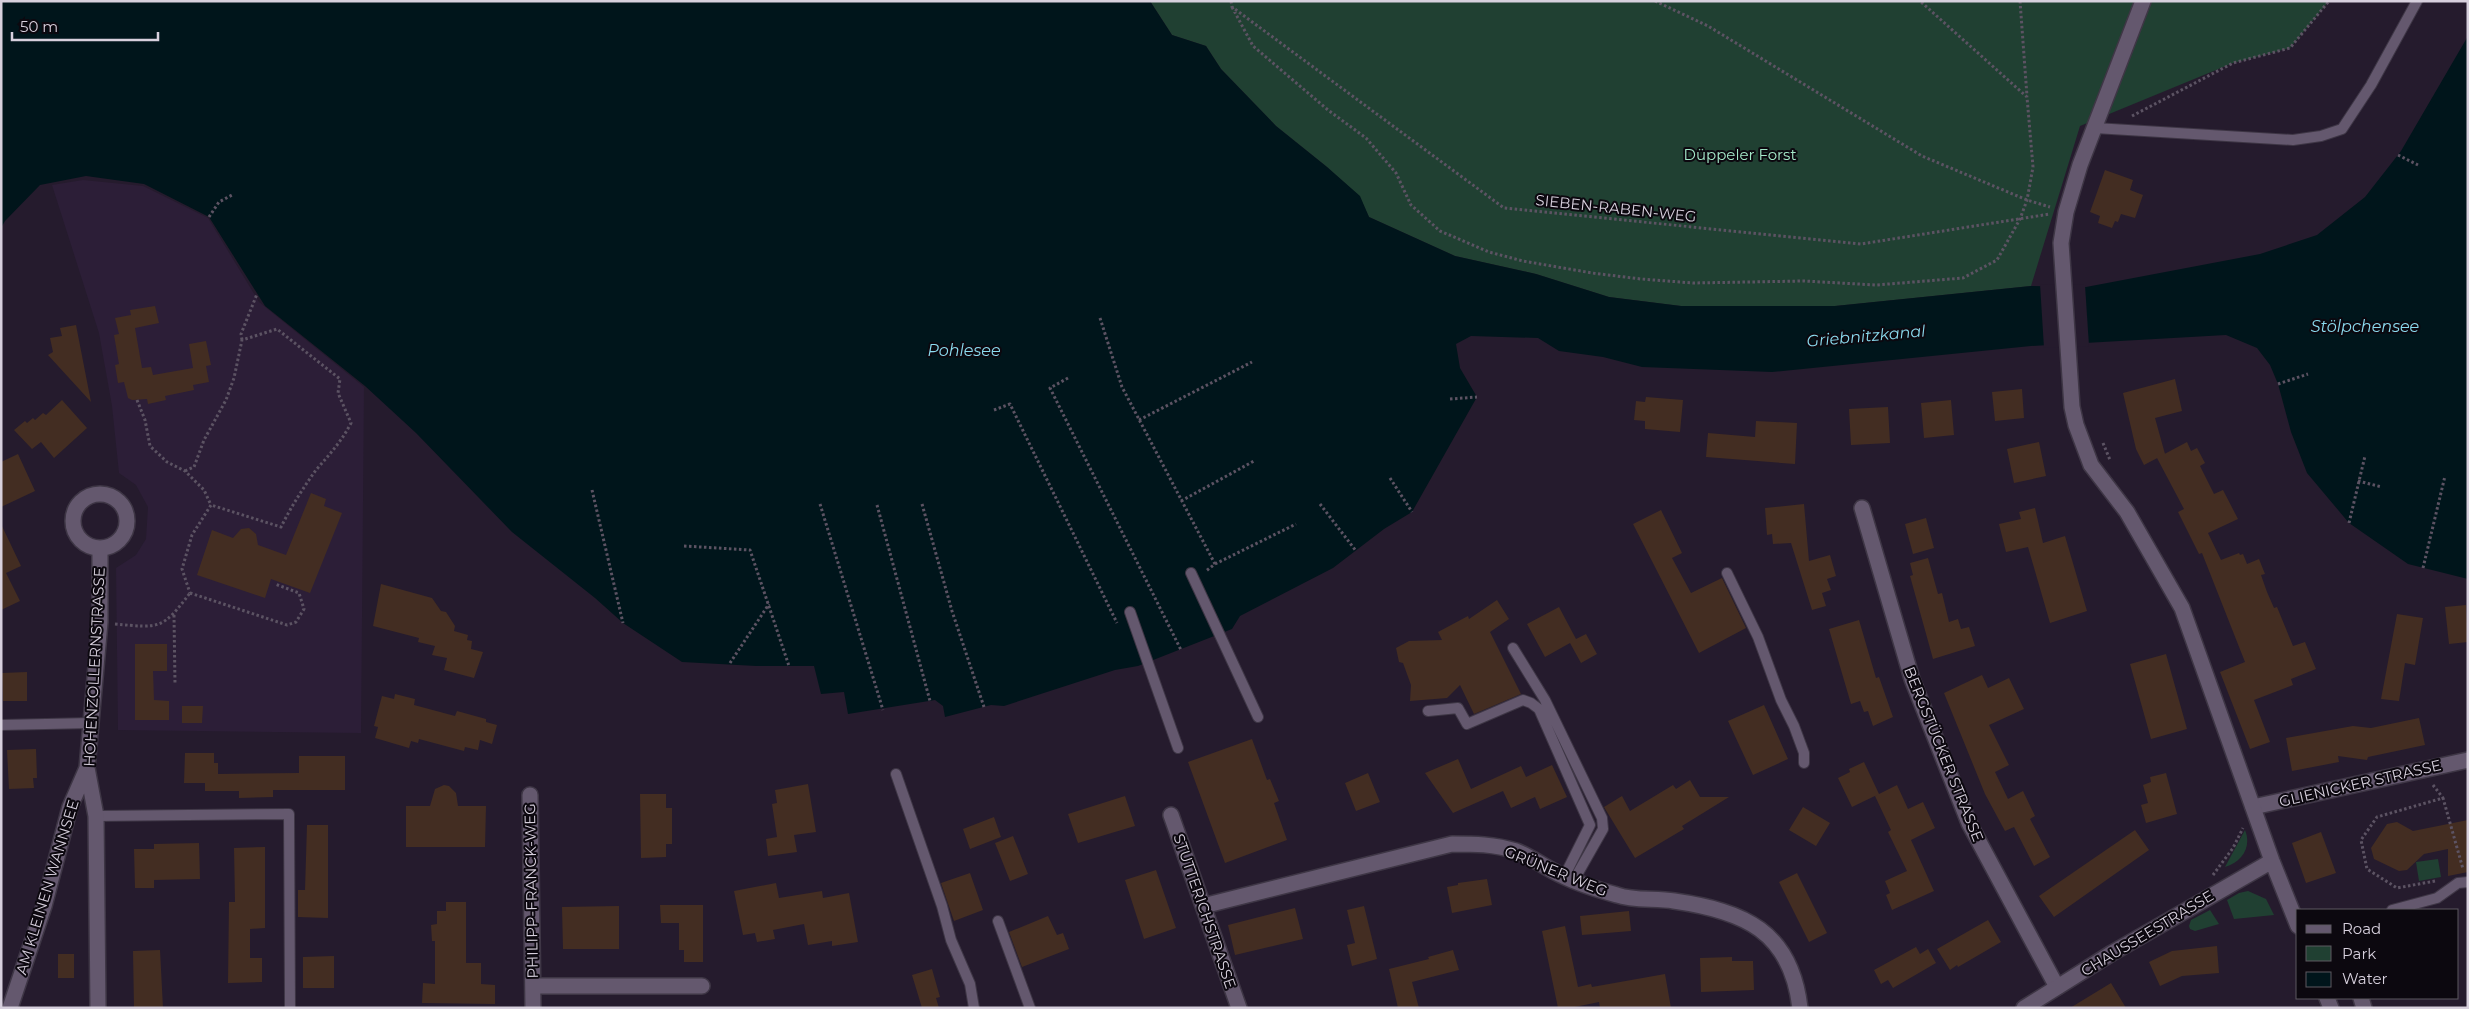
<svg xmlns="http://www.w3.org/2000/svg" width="2469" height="1009" viewBox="0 0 2469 1009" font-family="Montserrat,sans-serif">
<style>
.built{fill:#2c1e37}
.green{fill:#204032}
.water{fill:#00151b}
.pier{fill:#251b2d}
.building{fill:#432d22}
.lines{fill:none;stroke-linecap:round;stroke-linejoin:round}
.lane-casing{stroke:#3e3645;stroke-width:12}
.street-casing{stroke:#3e3645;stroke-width:18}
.secondary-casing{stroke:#3e3645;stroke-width:18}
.path{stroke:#5c5363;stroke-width:3;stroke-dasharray:2.5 2.5;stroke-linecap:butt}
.lane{stroke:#64586e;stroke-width:10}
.street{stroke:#64586e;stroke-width:15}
.secondary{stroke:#64586e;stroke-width:15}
.labels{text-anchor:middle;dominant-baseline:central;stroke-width:4;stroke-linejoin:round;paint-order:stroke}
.park-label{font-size:15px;fill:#a4e9c9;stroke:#0c080f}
.street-label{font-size:15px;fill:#d7d0dd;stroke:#0c080f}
.water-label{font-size:16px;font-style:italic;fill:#8cdcf0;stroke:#0c080f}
</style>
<rect width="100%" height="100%" fill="#251b2d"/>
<path class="built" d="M83,180L143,186L208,218L259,302L364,387L361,733L118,730L116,568L136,555L146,539L148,507L136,485L119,473L112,406L99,333L52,185Z"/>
<path class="green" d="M1150,1H2329L2290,48L2233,63L2080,126L2031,286L1835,306H1681L1609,297L1536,274L1455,256L1369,217L1359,196L1327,167L1276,126L1221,69L1206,46L1172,35Z
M2245,830C2252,847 2242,862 2225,867Z
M2438,859L2441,877L2419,881L2416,862Z
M2248,891L2266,899L2274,915L2234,919L2227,900L2239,893Z
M2210,910L2219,924L2195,931L2190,929L2189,926L2191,920Z"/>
<path class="water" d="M1,1H1150L1172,35L1206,46L1221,69L1276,126L1327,167L1360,196L1369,217L1455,256L1536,274L1609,297L1681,306H1835L2031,286L2086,287L2260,254L2317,235L2365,197L2401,151L2468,36V579L2408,564L2349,523L2307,473L2291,432L2278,384L2270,365L2257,348L2226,335L2031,346L1772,372L1642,367L1603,357L1559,351L1538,338L1471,336L1456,344L1460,368L1477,397L1412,512L1384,529L1333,568L1240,616L1232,629L1138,666L1115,670L1004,706L991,705L945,717L943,706L935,700L848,714L844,692L821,694L814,666H756L682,662L623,623L595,598L512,532L416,433L365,386L265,306L209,217L144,184L86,176L40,185L5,221L1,228Z"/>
<path class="pier" d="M2040,284L2085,285L2089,346L2044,348Z"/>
<path class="building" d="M2105,170L2133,180L2130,190L2143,195L2135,218L2121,214L2118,222L2115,221L2112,228L2098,223L2100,216L2090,212Z
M155,306L159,323L135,328L142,368L151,367L153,375L193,368L189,344L206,341L211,365L206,366L209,382L193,385L194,390L165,396L166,400L148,404L147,399L132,400L128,398L124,382L118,383L115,365L119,364L114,335L119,334L115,318L131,315L130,310Z
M76,325L91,402L48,355L53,352L50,338L62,336L60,328Z
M2175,379L2182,411L2155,418L2165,454L2144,465L2136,449L2123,393Z
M2022,389L2024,418L1995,421L1992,392Z
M1646,397L1683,400L1680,432L1645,429V421L1634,420L1636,401L1645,402Z
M62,400L87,428L54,458L41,442L32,449L14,430L25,421L27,423L33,418L35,420L43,413L46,415Z
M1951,400L1954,435L1924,438L1921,403Z
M1888,407L1890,443L1851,445L1849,409Z
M1756,421L1797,423L1795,464L1706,457L1708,433L1755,437Z
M2039,442L2046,476L2014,483L2007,449Z
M2187,442L2191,451L2197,448L2205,463L2200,466L2214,494L2223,490L2238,519L2208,533L2221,560L2239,553L2240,555L2243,554L2247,564L2259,559L2265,574L2261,575L2267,592L2274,608L2277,607L2293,646L2305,642L2316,669L2291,679L2293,685L2254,700L2270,742L2250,749L2220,672L2245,662L2202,553L2199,554L2178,512L2184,509L2157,458Z
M18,454L35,491L1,507V462Z
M311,493L326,499L324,506L342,513L310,593L271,579L265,598L197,575L212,530L233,538L241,529L249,528L256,534L258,545L286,555Z
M1804,504L1809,561L1830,555L1836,576L1827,579L1831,590L1822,593L1826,606L1812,610L1791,543L1773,544L1772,534L1767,535L1765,508Z
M2035,508L2043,543L2065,536L2087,611L2050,623L2028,547L2006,552L1999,524L2021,519L2019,512Z
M1661,510L1682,553L1672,558L1691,593L1722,578L1746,628L1699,653L1633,524Z
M1926,518L1934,548L1913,554L1905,524Z
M1,524L21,566L6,573L20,601L1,610Z
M1928,558L1938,594L1942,593L1949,622L1958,619L1961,629L1969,627L1975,646L1933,659L1910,576L1913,575L1910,563Z
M381,584L432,598L441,611L446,612L455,626L454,631L468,635L467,640L472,641L471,649L483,652L474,678L444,670L447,658L432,655L435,646L418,642L419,638L373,626Z
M1497,600L1509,619L1490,632L1521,694L1474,714L1460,685L1447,698L1410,701L1411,685L1403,663L1399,662L1396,648L1409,641L1442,640L1438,632L1468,616L1469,619Z
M2466,605L2468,642L2449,644L2445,607Z
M1559,607L1576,639L1586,634L1597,654L1581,663L1570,643L1545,657L1527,624Z
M2397,614L2423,618L2415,665L2405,663L2399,701L2381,699Z
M1859,620L1876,678L1879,677L1893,717L1873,726L1868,711L1864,712L1860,701L1851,704L1829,629Z
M135,644H167V671H153L154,700L169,701V720H135Z
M2166,654L2187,729L2151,739L2130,664Z
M27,672V701H3L2,673Z
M1982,675L1988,688L2009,678L2024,709L1989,725L2009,765L1995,772L2008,799L2023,791L2035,816L2030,819L2050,857L2034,866L2014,827L2005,831L1985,794L1944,693Z
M395,694L415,699L414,705L455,716L457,711L486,719V722L497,725L492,744L480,740L478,750L465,747L464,751L419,739L418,743L411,741L409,748L375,738L378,727L374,726L382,696L394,699Z
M1764,705L1788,759L1753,775L1728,721Z
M182,706H203L202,723H182Z
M2419,718L2425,745L2368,757L2367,760L2338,756L2339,762L2292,771L2286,738L2353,726L2371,728Z
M1252,739L1267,780L1270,779L1279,801L1274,803L1287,840L1225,863L1188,762Z
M36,749L37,778H33L34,788L9,789L7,750Z
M185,753H214V763H218V774L299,773V756H345V790H273V797L239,798V791H205V783H184Z
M1458,759L1471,789L1521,766L1526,777L1552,765L1567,797L1540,809L1535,797L1511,808L1503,791L1453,813L1425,773Z
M1864,762L1879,794L1852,807L1838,778L1850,772L1849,769Z
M1368,773L1380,802L1356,811L1345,783Z
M2166,773L2177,814L2146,823L2141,805L2148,803L2143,785L2151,782L2150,777Z
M1690,780L1700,797H1729L1682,826L1684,829L1635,858L1604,807L1622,796L1630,811L1673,785L1676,789Z
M808,784L816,832L794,835L797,852L768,856L766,839L777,837L772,804L777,803L775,790Z
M444,785L449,786L456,793L458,806H486L485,847H406V806H430L435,789Z
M1897,785L1908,809L1923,802L1935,828L1911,840L1934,891L1892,910L1886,895L1890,893L1885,881L1907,871L1888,832L1891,830L1875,796Z
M640,794H666V808H672V844H666V857L641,858Z
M1125,796L1135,826L1078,843L1068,814Z
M1803,807L1830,823L1816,846L1789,830Z
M994,817L1001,837L970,849L963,829Z
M2468,820V872L2448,876V849L2424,854L2407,870L2399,871L2374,859L2371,848L2387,824L2397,822L2413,831Z
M307,825H328V918L298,917V890H305Z
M2135,830L2149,850L2054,917L2039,896Z
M2321,832L2336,873L2306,883L2292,843Z
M1013,836L1028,874L1010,881L995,843Z
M199,843L200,879L154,880V888H135L134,849H154V844Z
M265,847V928L250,929V958H262V982L228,983L229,902H235L234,848Z
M1156,870L1176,928L1144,939L1125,880Z
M970,873L983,910L954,921L941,883Z
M1797,873L1827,933L1809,942L1779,882Z
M1487,879L1492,905L1452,913L1447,887L1458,885V883Z
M776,883L779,898L822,891L823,898L849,893L858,942L832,946V941L808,945L804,924L773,930L775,939L757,942L755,933L743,935L734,891Z
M446,902H466V963H481V984L495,985V1004L422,1003L423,983L435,984V941H432L431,925L437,924V911H446Z
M660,905H703V962H684V950H679V923H661Z
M619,906V949H563L562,907Z
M1364,906L1377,959L1352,966L1347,945L1355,943L1347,910Z
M1295,908L1303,939L1235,955L1228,925Z
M1629,911L1631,931L1582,935L1580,916Z
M1048,916L1057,935L1063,933L1069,949L1022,967L1009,932Z
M1988,920L2001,942L1958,967L1957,965L1950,970L1937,949Z
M1565,926L1578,987L1591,984L1592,987L1665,974L1671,1008H1600L1599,1002L1570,1008H1558L1542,931Z
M2217,946L2219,973L2182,976L2160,986L2149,962L2172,951Z
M1916,947L1920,954L1928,949L1936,963L1893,988L1888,980L1881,984L1874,970Z
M160,950L163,1008H134L133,951Z
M1453,950L1459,970L1412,982L1419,1008H1398L1389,969L1429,959L1428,957Z
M58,954H74V978H58Z
M334,956V988H303V957Z
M1732,957V961H1753L1754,990L1701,992L1700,958Z
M932,969L940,997L936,998L939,1008H922L912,975Z
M2111,983L2126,1008H2070Z"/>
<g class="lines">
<defs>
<path id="lane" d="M2095,128L2293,140L2321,136L2342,129L2371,85L2417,1
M1191,573L1258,717
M1727,573L1758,637L1781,700L1794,726L1804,753V763
M1130,612L1178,748
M1513,648L1545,700L1602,818L1603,829L1574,880
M1428,711L1458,708L1467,724L1523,700L1531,703L1539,709L1590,825L1564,877
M1,725L91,723
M896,774L942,906L951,940L970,984L974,1008
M96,816L289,814L290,1008
M2392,910L2437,898L2458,883L2468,882
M998,921L1030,1008"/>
<path id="street" d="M73 521a27 27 0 1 1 54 0a27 27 0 1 1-54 0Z
M1862,508L1912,679L1969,823L2057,987
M530,795L533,1008
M2253,807L2468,760
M1171,815L1239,1008
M1203,906L1452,844C1474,844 1494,844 1516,851C1532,857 1547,869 1563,876C1579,884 1599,890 1617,895C1634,901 1655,898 1674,901C1744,911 1791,931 1800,1008
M533,986H702
M2361,998L2364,1008
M10,1008L44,906L70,807L87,768
M98,1008L96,816L87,768L100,622V548"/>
<path id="secondary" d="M2143,1L2080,165L2066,212L2061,243L2072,407L2076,425L2091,465L2127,512L2182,608L2272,861L2298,926
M2327,998L2331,1008
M2024,1008L2112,953L2272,861"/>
</defs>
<use href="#lane" class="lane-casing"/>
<use href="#street" class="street-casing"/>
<use href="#secondary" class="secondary-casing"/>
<path class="path" d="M1231,1L1232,7L1504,208L1861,244L2050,214
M1655,1L1708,26L1922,156L2027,200L2050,207
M2020,1L2027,96
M1232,7L1253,46L1328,110L1366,138L1396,173L1411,205L1440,231L1489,252L1523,261L1592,273L1641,279L1693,283L1804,281L1876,285L1963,278L1997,260L2020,219L2027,200L2033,167L2027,97L1920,1
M2132,116L2233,63L2290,48L2329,1
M2398,155L2418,165
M209,217L219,202L232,195
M1100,318L1122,387L1215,564L1206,571
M242,340L241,334L257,294
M1068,378L1050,388L1181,650
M2278,384L2308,374
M1450,399L1477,397
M137,400L145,420L150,446L167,462L185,471L204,490L211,505L192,535L182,569L190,593
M994,410L1010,404L1117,623
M1139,420L1252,362
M2103,443L2110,460
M185,471L194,467L204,440L226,400L234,378L242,340L277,329L340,379L338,393L351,423C342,441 329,455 316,470C303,488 291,507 281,527L211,505
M1390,478L1412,512
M2358,481L2382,487
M592,490L623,623
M1181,501L1254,461
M820,504L883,710
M922,504L952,611L984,707
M1320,504L1356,551
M877,505L930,701
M2349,523L2365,456
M684,546L750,550L789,666
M1215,564L1296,524
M2423,568L2445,476
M190,593L287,625L296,622L304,609L299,593L275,584
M174,615L175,684
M115,624C160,628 162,630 190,593
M730,663L769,604
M2433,785L2443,798
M2213,875L2233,848L2243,828
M2435,881L2397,888L2367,869L2361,840L2377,817L2443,798L2463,869"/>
<use href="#lane" class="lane"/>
<use href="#street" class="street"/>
<use href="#secondary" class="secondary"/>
</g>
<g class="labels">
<g class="park-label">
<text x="1740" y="154">Düppeler Forst</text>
</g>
<g class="street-label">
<text transform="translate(1616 208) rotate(6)">SIEBEN-RABEN-WEG</text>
<text transform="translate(94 667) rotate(-87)">HOHENZOLLERNSTRASSE</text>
<text transform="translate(1944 754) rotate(68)">BERGSTÜCKER STRASSE</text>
<text transform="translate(2360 783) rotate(-13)">GLIENICKER STRASSE</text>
<text transform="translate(1556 871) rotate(22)">GRÜNER WEG</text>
<text transform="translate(47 887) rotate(-73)">AM KLEINEN WANNSEE</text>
<text transform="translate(531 891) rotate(-91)">PHILIPP-FRANCK-WEG</text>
<text transform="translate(1205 911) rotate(71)">STUTTERICHSTRASSE</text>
<text transform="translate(2147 933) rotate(-31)">CHAUSSEESTRASSE</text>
</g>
<g class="water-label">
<text x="2365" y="326">Stölpchensee</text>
<text transform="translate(1866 336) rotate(-5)">Griebnitzkanal</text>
<text x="964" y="350">Pohlesee</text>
</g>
</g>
<rect width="2469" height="1009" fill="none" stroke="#d7d0dd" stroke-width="5"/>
<rect x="2296" y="909" width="162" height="90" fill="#0c080f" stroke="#5d5861"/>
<rect x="2306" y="925" width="25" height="8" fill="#64586e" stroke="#5d5861"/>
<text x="2342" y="934" font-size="15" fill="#d7d0dd">Road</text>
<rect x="2306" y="946" width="25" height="15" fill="#204032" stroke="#5d5861"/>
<text x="2342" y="959" font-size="15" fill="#d7d0dd">Park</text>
<rect x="2306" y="972" width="25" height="15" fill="#00151b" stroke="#5d5861"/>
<text x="2342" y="984" font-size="15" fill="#d7d0dd">Water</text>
<path d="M12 32v8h146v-8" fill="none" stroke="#d7d0dd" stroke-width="2.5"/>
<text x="20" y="32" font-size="15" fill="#d7d0dd" stroke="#0c080f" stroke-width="4" paint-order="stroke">50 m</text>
</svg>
